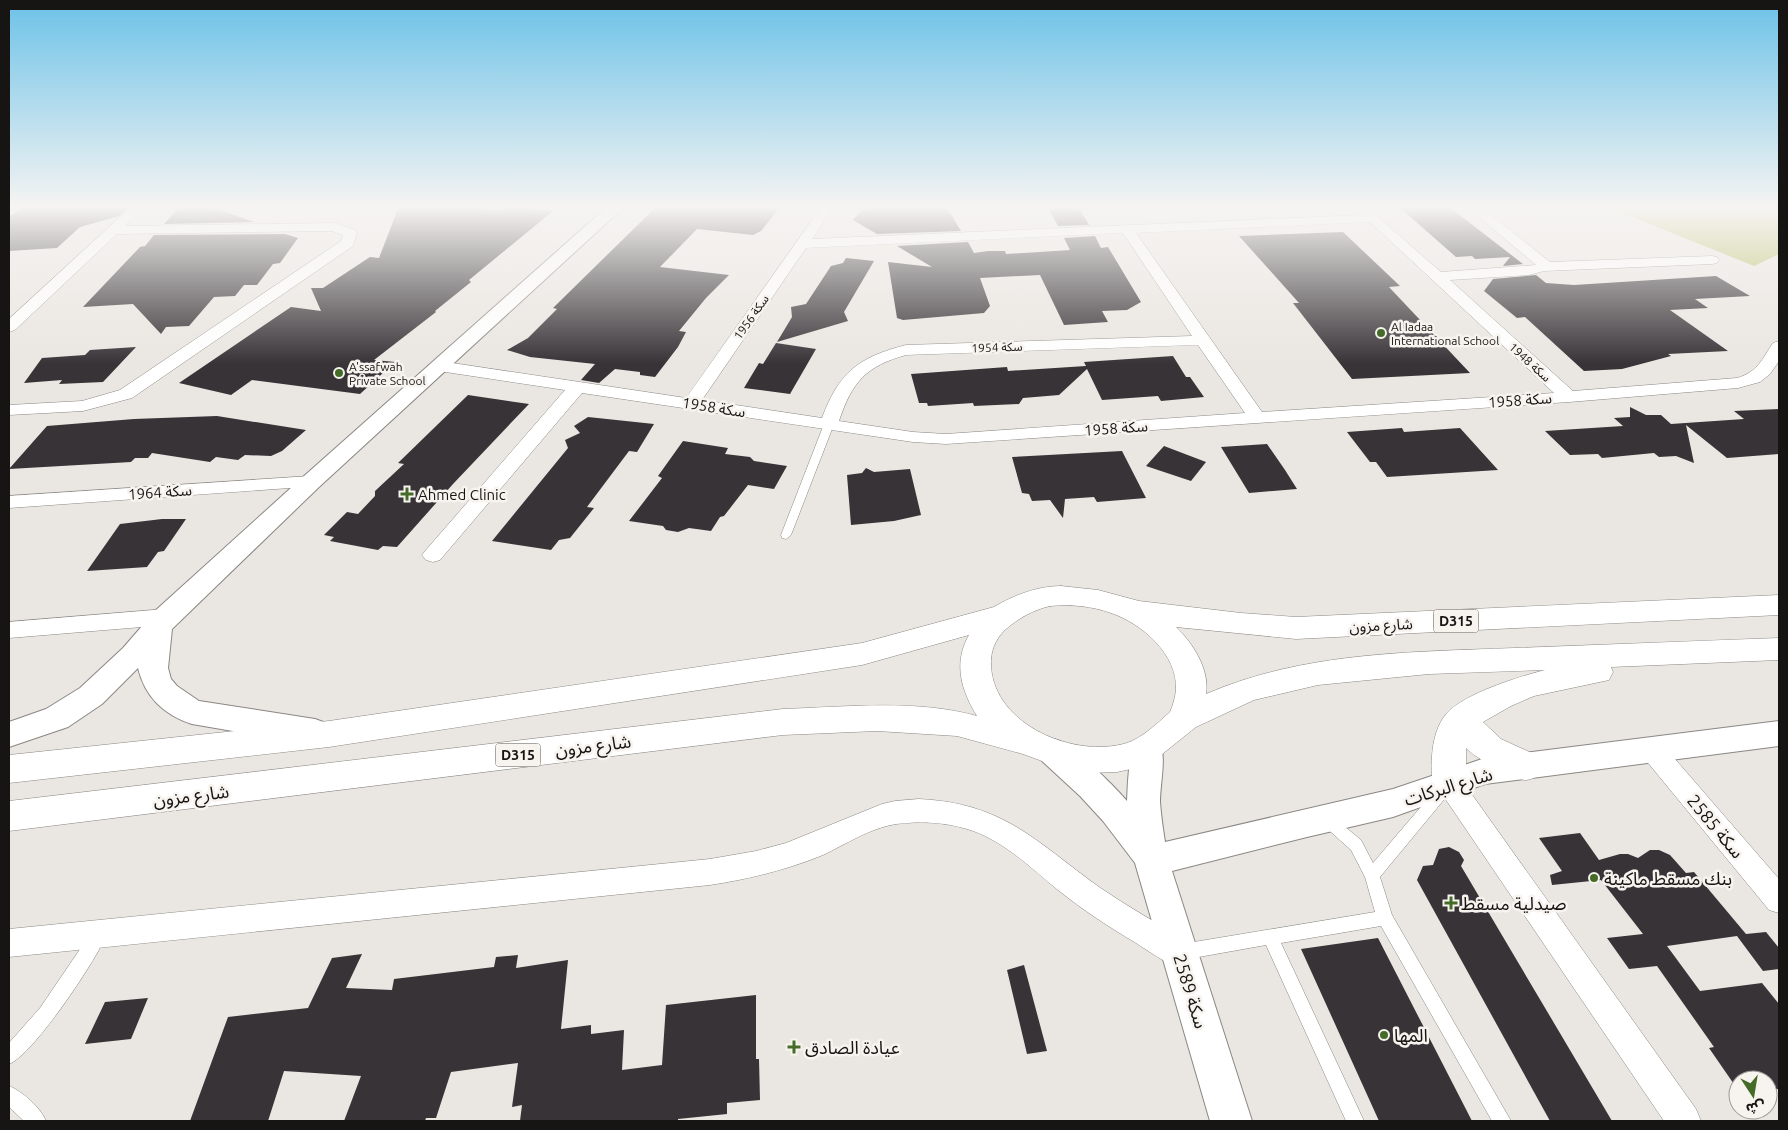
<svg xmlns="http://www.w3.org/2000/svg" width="1788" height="1130" viewBox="0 0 1788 1130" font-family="Ubuntu,'Noto Sans Arabic',sans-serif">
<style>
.green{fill:#b4be63}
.building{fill:#373337}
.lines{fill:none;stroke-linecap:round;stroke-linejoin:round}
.service-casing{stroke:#8b8783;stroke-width:1}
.minor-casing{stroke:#8b8783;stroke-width:1}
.tertiary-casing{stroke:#8b8783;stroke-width:2}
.primary-casing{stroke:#8b8783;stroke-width:1}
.service{fill:#fff;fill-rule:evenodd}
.minor{fill:#fff;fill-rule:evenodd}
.tertiary{fill:#fff;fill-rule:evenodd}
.primary{fill:#fff;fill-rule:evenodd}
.poi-dot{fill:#446c28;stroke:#f7f3ee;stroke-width:2}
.labels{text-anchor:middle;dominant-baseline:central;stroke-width:5;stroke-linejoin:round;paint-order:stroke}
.far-street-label{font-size:12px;fill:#161513;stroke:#f7f3ee}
.far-poi-label{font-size:12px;fill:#161513;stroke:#f7f3ee;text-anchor:start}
.shield{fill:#f7f3ee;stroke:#5a5855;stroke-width:1}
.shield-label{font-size:14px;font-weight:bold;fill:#161513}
.street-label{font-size:15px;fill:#161513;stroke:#f7f3ee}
.poi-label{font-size:15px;fill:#161513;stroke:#f7f3ee;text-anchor:start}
.near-street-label{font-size:18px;fill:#161513;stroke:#f7f3ee}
.near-poi-label{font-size:18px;fill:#161513;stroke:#f7f3ee;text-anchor:start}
</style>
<rect width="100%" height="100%" fill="#eae6e1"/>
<path class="green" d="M1605,206H1779V254L1754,266Z"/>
<path class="building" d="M73,206H130L119,216L80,227L57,248L9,251V217L21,208Z
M180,206H209L254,222L164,224Z
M399,206H462L500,210L504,207H520L553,211L469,280L471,282L435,311L436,312L374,360L395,362L360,394L252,380L231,395L179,383L291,307L321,311L311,288H323L370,257L379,258Z
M657,206H781L761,231L753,235L697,229L660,267L729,275L706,298L679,331L686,332L678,347L655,377L640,375V372L615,369L599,383L581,380L595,364L530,357L507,350L528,338L557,309L553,308Z
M866,206H946L961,231L877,234L853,220Z
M1047,206H1078L1089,225L1058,226Z
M1398,206H1448L1523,264L1503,266L1510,257L1475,259L1472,256L1456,257Z
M1343,232L1400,286L1389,287L1470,373L1352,379L1293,303H1299L1239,236Z
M285,234L298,238L280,263L273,264L257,285H244L235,296L214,297L189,326L166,327L161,334L133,304L83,307L140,247L145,246L154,235Z
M1095,236L1101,248L1108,247L1141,302L1127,310L1102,311L1108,322L1064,325L1040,275L980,278L990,306L984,313L903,320L897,318L888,262L932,267L897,246L968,242L974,253L988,251H1005L1006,254L1070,250L1064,238Z
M846,258L874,261L844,312L848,321L777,342L792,317L791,307L806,304L831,266L843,263Z
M1536,275L1546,283L1574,285L1716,276L1750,296L1695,299L1708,308L1670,310L1728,351L1668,354L1671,356L1622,369L1584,371L1525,317L1517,318L1484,291L1493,279Z
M776,343L816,349L790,394L744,388L759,363L763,364Z
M136,347L103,382L59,384L62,380L24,383L42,358L85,355L90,350Z
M1173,356L1186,377H1190L1204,397L1161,401L1158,396L1102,400L1087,369L1059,395L1023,398L1019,404L974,406L973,403L928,406L927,403H919L911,374L1007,367L1008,371L1086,366L1084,362Z
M468,395L529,404L453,484L397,547L383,546L378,550L330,541L334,537L324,535L347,512L358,514L375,496V491L404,464L398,463Z
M1630,407L1646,415H1661L1671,424L1744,419L1734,411L1779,409V454L1727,458L1686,425L1694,463L1676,456L1659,457L1654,453L1602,458L1598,454L1570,455L1545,431L1623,426L1614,418L1630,417Z
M217,416L306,430L282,451L271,456L245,455L238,460L216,457L210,462L152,453L148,458H135L131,462L9,469L47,426L134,419Z
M588,417L654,424L637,452L629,451L587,507L594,508L570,538L559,540L551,550L492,541L568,448L565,440L580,433L574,426Z
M1402,428L1404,432L1460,428L1498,470L1387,477L1376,462H1370L1347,432Z
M683,441L728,448L725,454L750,457L754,461L787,466L774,489L748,485L724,516L720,517L711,531L689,528L678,532L666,530L663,526L629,521L662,478L658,476Z
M1267,444L1285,470L1297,489L1249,493L1221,447Z
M1164,446L1206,462L1191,481L1146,466Z
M1122,451L1146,498L1097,502L1094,497L1065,499L1063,518L1050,500L1032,501L1029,494L1022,493L1012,457Z
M866,468L874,472L910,469L921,515L894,521L851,525L847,475L862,473Z
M162,519H186L164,551L158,552L147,567L87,571L120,524Z
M1580,833L1599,860L1620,854H1628L1638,858L1650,850H1659L1670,855L1686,873L1694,872L1746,934L1766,932L1779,948V969L1763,971L1737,936L1667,946L1700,991L1762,983L1779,1004V1089L1768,1090V1080H1738V1090L1709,1048L1714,1047L1657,966L1629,969L1607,938L1643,934L1601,880L1552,885L1550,875L1562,871L1539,838Z
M1449,847L1459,852L1464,860L1461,866L1612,1121H1550L1417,880L1423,866L1433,865L1439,849Z
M1378,938L1472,1121H1379L1301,949Z
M362,954L346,988L392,990L394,979L494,967L496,957L518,955L516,968L568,960L561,1029L591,1025V1034L624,1030L622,1070L662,1065L666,1005L756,995V1059H759L760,1100L727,1103V1114L678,1119V1121H520L522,1105L512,1107L518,1063L451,1072L436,1118H426L425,1121H344L361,1076L284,1071L268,1121H190L228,1017L308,1008L332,958Z
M1024,965L1047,1051L1027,1054L1007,970Z
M148,998L131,1039L85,1044L105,1002Z"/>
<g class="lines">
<defs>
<path id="service" d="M829,421L834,424L791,535L786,539L782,538L781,535L824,424Z
M1442,786L1447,788L1449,792L1447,796L1380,877L1392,915L1511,1121H1492L1381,926L1281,943L1364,1121H1346L1266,945L1182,960L1176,957L1174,952L1176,947L1182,944L1375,912L1365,877L1351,850L1323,825L1321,821L1323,817L1328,815L1333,817L1361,840L1373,863L1437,788Z
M97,930L103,933L105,938C94,963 33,1055 9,1064V1043L40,1008L91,933Z
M9,1086C22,1091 41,1108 46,1121H24L9,1107Z"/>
<path id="minor" d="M132,206H145L125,226L334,223L355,230L357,233L353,246L132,398L83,411L9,415V405L82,401L120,390L341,241L343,235L332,231L117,234L15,330L9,332V319Z
M822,206H834L812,239L1361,215L1356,209L1358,206H1365L1441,272L1536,265L1466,206H1480L1550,262L1712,256L1717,257L1719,260L1717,263L1712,264L1544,271L1529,275L1450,280L1573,391L1737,378C1758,372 1762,359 1773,343L1779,341V361L1770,374L1760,382L1738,388L1569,402L946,444L913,442L582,393L440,560L433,562L426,560L422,555L426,550L565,390L439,371L433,370L431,366L433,362L439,361L686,398ZM1370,222L1554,393L1262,412L1136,233ZM1123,233L1192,336L906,345C859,357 839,372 822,418L702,400L806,248ZM1198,345L1245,413L946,434L913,432L839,421C852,382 866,366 906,355Z
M311,476L318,478L321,482L318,486L9,508V496Z
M166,609L174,611L177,617L174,623L166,625L9,638V622Z
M1653,741L1662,744L1779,879V913L1769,910L1644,758L1640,751L1644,744Z
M1449,772L1458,775L1696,1109L1701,1121H1664L1440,791L1436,783L1440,775Z
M919,799C1004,803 1035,841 1099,887C1128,907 1159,924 1190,943L1194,953L1190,963L1179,968C1164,962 1150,952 1136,943C1109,927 1083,910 1058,890C1031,868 1002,839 967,829C945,822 919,821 896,824C870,828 846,844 823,855C786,870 749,879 710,885L9,957V929L710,859L756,851L786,843L882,804L895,801Z"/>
<path id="tertiary" d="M608,206H625L319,487L172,629L168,668L171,679L177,686L199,701L315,719L326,723L331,732L326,741L315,745L192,724C164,715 145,697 138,668L102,704L68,727L9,747V722L46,709L80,688L123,648L156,610L303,477Z
M1779,721V746L1485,784L1393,817L1307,837L1172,871L1252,1121H1210L1135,863L1103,821L1080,796L1042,761L1037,752L1042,743C1045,742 1050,739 1053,739C1068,739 1116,788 1127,801C1128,781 1128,758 1137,740L1148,736L1159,740C1167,756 1160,783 1160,802C1161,816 1163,829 1165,842L1393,789L1485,758Z"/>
<path id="primary" d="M1061,586L1098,590L1139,601L1241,613L1296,617L1779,595V615L1296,639L1176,627C1193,643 1210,670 1206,694C1303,652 1411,652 1515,648C1603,645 1691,641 1779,638V660L1611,667L1613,672L1609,680L1534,696L1511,706L1483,722L1501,739L1538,756L1543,766L1538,776C1535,777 1530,780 1526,780C1514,780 1474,757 1466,748V783L1461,793L1449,797L1437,793C1431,781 1431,769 1432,756C1433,741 1437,724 1447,713C1466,693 1518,677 1545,670L1429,674L1318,685L1254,700L1196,727L1156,759L1131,769L1117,772L1089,773L1061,768L1023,754L957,736L877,731L783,735L9,831V801L783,709C846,707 916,699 977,716C961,690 953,663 969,635L862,665L329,747L9,783V755L329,721L862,643L994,607C1014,595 1038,586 1061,586ZM1050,606C1070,604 1092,606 1111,613C1141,623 1178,654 1176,690C1175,698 1173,705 1170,712C1158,723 1142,738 1127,743C1075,759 994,725 991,666C990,652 995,639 1006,629C1019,618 1033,610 1050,606Z"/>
</defs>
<use href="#service" class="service-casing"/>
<use href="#minor" class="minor-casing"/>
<use href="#tertiary" class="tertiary-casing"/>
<use href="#primary" class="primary-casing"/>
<use href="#service" class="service"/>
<use href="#minor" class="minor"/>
<use href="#tertiary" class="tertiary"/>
<use href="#primary" class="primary"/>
</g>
<linearGradient id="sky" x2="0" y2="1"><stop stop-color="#6cc2e8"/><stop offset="0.57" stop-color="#f6f4f2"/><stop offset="1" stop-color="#f6f4f2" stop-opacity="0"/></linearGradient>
<rect width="1788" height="364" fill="url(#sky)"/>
<g class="poi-dot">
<circle cx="1381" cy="333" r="5"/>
<circle cx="339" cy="373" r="5"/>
<path d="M404.5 486.5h5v5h5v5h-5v5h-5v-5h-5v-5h5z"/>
<circle cx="1594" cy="878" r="5"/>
<path d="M1448.5 895.5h5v5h5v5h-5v5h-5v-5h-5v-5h5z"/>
<circle cx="1384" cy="1035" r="5"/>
<path d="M791.5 1039.5h5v5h5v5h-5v5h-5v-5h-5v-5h5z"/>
</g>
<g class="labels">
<g class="far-street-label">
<text transform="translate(751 317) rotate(-55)">سكة 1956</text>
<text transform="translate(997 347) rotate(-2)">سكة 1954</text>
<text transform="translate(1530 362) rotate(42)">سكة 1948</text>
</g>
<g class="far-poi-label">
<text x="1391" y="326">Al Iadaa<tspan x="1391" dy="14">International School</tspan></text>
<text x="349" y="366">A'ssafwah<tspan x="349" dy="14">Private School</tspan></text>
</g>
<g class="shield">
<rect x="1433.5" y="609.5" width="45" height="23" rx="4"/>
<rect x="495.5" y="743.5" width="45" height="23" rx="4"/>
</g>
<g class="shield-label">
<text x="1456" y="621">D315</text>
<text x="518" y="755">D315</text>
</g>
<g class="street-label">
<text transform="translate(1520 400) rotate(-4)">سكة 1958</text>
<text transform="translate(714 407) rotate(9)">سكة 1958</text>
<text transform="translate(1116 428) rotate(-4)">سكة 1958</text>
<text transform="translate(160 492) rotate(-4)">سكة 1964</text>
<text transform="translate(1381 625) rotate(-3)">شارع مزون</text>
</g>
<g class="poi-label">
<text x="418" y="494">Ahmed Clinic</text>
</g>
<g class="near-street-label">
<text transform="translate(593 745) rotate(-7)">شارع مزون</text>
<text transform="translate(1448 786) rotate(-17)">شارع البركات</text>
<text transform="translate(191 795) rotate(-7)">شارع مزون</text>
<text transform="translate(1716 826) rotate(50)">سكة 2585</text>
<text transform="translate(1191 991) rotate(73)">سكة 2589</text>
</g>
<g class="near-poi-label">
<text x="1604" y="878">بنك مسقط ماكينة</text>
<text x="1461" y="903">صيدلية مسقط</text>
<text x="1394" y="1035">المها</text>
<text x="805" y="1047">عيادة الصادق</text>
</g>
</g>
<rect width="1788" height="1130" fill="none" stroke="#161513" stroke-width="20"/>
<g transform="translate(1753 1095) rotate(168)"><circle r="24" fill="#f7f3ee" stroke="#9d9a96"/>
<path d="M0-4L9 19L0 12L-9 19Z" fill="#446c28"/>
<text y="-8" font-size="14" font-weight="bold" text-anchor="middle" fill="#161513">ش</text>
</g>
</svg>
